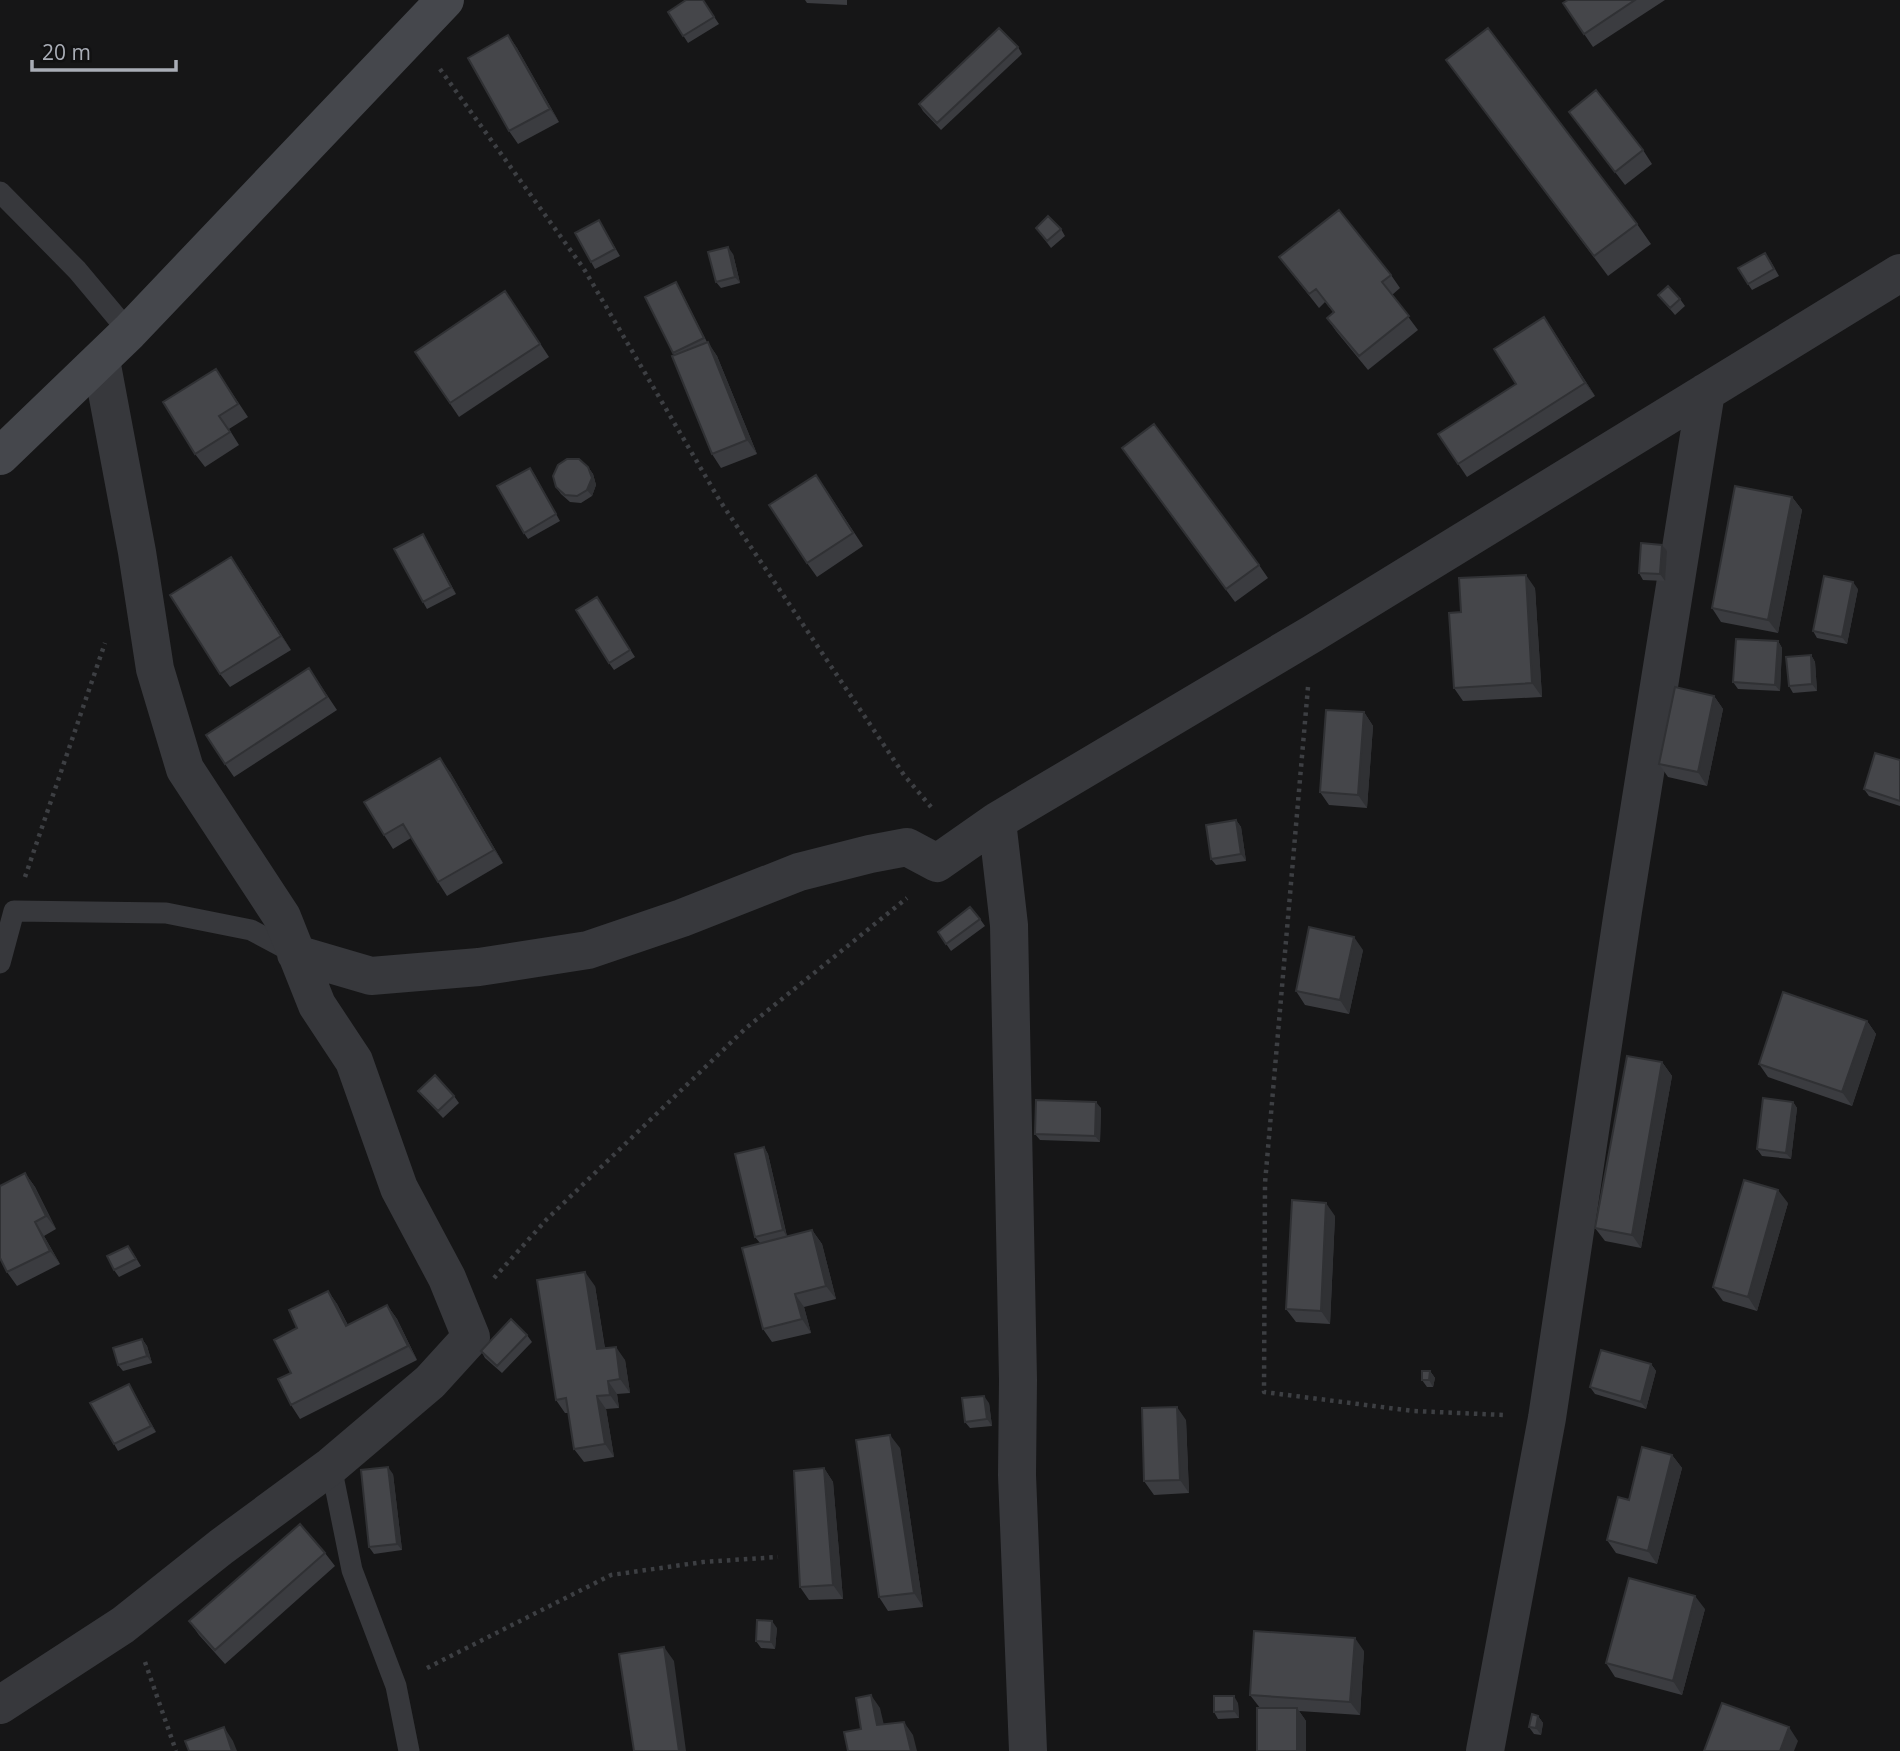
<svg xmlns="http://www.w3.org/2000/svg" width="1900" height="1751" viewBox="0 0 1900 1751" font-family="'Open Sans',sans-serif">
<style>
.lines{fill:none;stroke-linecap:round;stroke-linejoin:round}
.path{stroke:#3d3f43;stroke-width:4.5;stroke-dasharray:3.5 5;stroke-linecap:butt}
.lane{stroke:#37383c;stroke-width:21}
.street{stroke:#37383c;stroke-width:38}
.secondary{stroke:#45474c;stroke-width:38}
.wall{fill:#3b3c40}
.shaded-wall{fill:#303134}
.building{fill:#45464a;stroke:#303134;stroke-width:2}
</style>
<rect width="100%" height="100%" fill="#161617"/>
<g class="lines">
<path class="path" d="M440,69L584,269L720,501L904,775L931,807
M1308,687L1265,1183L1264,1392L1413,1411L1503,1415
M25,877L105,643
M494,1278L547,1219L746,1028L907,898
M145,1662L176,1751
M427,1668L611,1575L703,1562L778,1557"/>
<path class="lane" d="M0,192L77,270L129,332
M0,963L14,911L166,913L251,930L296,954
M331,1466L352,1570L396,1686L409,1751"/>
<path class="street" d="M997,821L1009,925L1018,1380L1017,1475L1028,1751
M296,954L371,976L479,967L588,950L682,918L799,872L870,854L907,847L937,863L997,821L1312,634L1900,273
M0,1705L123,1625L221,1547L331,1466L430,1382L471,1337L447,1278L399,1188L354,1061L317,1005L282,917L185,769L155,669L137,552L101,360
M1485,1751L1547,1418L1623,911L1706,392"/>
<path class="secondary" d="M0,456L129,332L445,0"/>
</g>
<path class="wall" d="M703,0L719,24L688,43L668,12Z
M805,0H847V5L807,3Z
M1568,0H1665L1593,47L1563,3Z
M508,35L517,48L559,122L518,144L509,131Z
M1018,47L1022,54L941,130L923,111L919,104Z
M1446,60L1637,224L1651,244L1608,276Z
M1569,112L1643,150L1652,164L1625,185Z
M599,220L620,256L595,269L591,262Z
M1036,228L1061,229L1065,236L1051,248Z
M733,254L740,283L721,288L716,282Z
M1279,257L1391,275L1400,288L1392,295L1418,330L1368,370L1336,331L1327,318L1333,312L1325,302L1319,308Z
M1770,260L1779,276L1752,290L1748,284Z
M680,289L707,342L717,356L757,454L721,468L712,454L673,353Z
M1658,295L1680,299L1685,306L1675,315Z
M515,305L549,357L459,417L415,352Z
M1544,317L1595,396L1467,477L1438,434L1516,384Z
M216,369L248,417L229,429L239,445L205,467L195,454Z
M1131,461L1259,565L1268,578L1235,602Z
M588,467L593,474L596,485L592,496L581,503L570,502L561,494L556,487Z
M530,468L560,521L528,539L524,533Z
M825,488L863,546L817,577L807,563Z
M1792,497L1802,510L1778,633L1721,622L1712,608Z
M427,541L456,594L427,609L423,602Z
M1662,545L1667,551L1665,581L1643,580L1639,573Z
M240,570L291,650L230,687L220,674Z
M1535,588L1542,697L1463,701L1454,688L1461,612Z
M1858,589L1847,644L1817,638L1813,631Z
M597,597L635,657L614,670L609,663Z
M1778,641L1782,648L1780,691L1738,689L1733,682Z
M1811,655L1815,662L1817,691L1793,693L1789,686Z
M309,668L337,710L234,777L225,764Z
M1714,696L1723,709L1707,786L1668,777L1659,764Z
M1364,712L1373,726L1367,808L1329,805L1320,792Z
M1900,760V806L1869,796L1864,789Z
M450,772L503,863L447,896L438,882L411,838L393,849L384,835Z
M1236,820L1241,827L1246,861L1216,865L1211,859Z
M980,919L985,926L951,951L938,932Z
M1363,950L1349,1014L1305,1005L1296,991Z
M1867,1021L1876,1034L1852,1106L1768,1077L1759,1064Z
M1662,1062L1672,1076L1641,1248L1605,1241L1595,1228Z
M418,1091L454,1096L459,1103L443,1118L423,1097Z
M1793,1102L1797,1108L1791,1159L1762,1156L1757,1149Z
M1101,1108L1100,1142L1040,1140L1035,1134Z
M764,1147L768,1154L787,1236L812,1230L822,1244L836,1299L804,1307L811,1333L772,1342L763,1329L760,1243L755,1237Z
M25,1173L35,1187L56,1229L44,1236L60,1264L17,1286L7,1272Z
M1788,1203L1757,1311L1723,1301L1713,1287Z
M1335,1216L1330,1324L1296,1322L1286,1309Z
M133,1253L141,1266L119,1277L114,1270Z
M595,1286L605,1348L625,1360L630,1393L617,1394L619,1408L606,1409L614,1457L584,1462L574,1449L569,1413H565L556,1400Z
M328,1291L337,1304L348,1325L387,1305L397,1319L417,1360L300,1419L291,1405L297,1328Z
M527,1335L532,1342L502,1373L485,1358L481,1351Z
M142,1339L147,1346L152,1363L123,1371L118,1365Z
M1651,1364L1656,1371L1646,1409L1595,1394L1590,1387Z
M1430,1371L1435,1378L1433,1387H1427L1422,1380Z
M129,1384L156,1432L118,1451L114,1444Z
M989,1403L992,1426L970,1428L965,1422Z
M1186,1420L1189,1493L1154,1495L1144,1481Z
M900,1448L923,1607L888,1611L879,1597Z
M1672,1455L1682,1468L1657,1564L1616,1553L1607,1540L1629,1500Z
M824,1468L833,1482L843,1599L809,1600L800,1587Z
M393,1474L402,1550L374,1554L369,1547Z
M325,1553L335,1566L225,1664L199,1635L189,1621Z
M1705,1609L1682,1695L1615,1677L1606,1663Z
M777,1628L775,1649L761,1648L756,1641Z
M1364,1651L1360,1715L1299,1711L1306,1721L1260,1708L1250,1695Z
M1238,1703L1239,1718L1218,1719L1214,1712Z
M1538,1716L1543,1723L1541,1735L1534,1734L1529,1727Z"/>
<path class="shaded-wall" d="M508,35L517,48L559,122L550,109Z
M728,247L733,254L740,283L735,277Z
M1544,317L1553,330L1595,396L1585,383Z
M708,342L717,356L757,454L747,440Z
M588,467L593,474L596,485L592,496L587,490Z
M530,468L535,475L560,521L556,514Z
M1792,497L1802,510L1778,633L1768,620Z
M423,534L427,541L456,594L451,587Z
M1662,545L1667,551L1665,581L1660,574Z
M231,557L240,570L291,650L281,636Z
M1526,575L1535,588L1542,697L1532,683Z
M1853,582L1858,589L1847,644L1842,637Z
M1778,641L1782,648L1780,691L1775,685Z
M1811,655L1815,662L1817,691L1812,684Z
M1714,696L1723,709L1707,786L1698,772Z
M1364,712L1373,726L1367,808L1358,795Z
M440,758L450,772L503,863L494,850Z
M1236,820L1241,827L1246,861L1241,854Z
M1354,937L1363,950L1349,1014L1340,1000Z
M1867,1021L1876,1034L1852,1106L1842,1092Z
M1662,1062L1672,1076L1641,1248L1632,1235Z
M1096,1102L1101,1108L1100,1142L1095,1136Z
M1793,1102L1797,1108L1791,1159L1786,1153Z
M764,1147L768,1154L787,1237L783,1230Z
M25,1173L35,1187L56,1229L46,1216Z
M1778,1190L1788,1203L1757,1311L1748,1297Z
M1326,1203L1335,1216L1330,1324L1321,1311Z
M35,1222L44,1236L60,1264L50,1251Z
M812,1230L822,1244L836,1299L826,1286Z
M585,1272L595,1286L607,1363L597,1349Z
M328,1291L337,1304L355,1340L346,1326Z
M795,1294L804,1307L811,1333L802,1319Z
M387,1305L397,1319L417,1360L408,1346Z
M142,1339L147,1346L152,1363L147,1356Z
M616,1347L625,1360L630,1393L620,1379Z
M1651,1364L1656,1371L1646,1409L1641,1402Z
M1430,1371L1435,1378L1433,1387L1429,1380Z
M608,1381L617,1394L619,1408L610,1395Z
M129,1384L133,1391L156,1432L151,1426Z
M597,1396L606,1409L614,1457L605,1444Z
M984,1396L989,1403L992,1426L987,1419Z
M1177,1407L1186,1420L1189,1493L1180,1480Z
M890,1435L900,1448L923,1607L914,1593Z
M1672,1455L1682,1468L1657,1564L1648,1551Z
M388,1467L393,1474L402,1550L397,1544Z
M824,1468L833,1482L843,1599L833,1585Z
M1695,1596L1705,1609L1682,1695L1673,1681Z
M772,1621L777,1628L775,1649L771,1642Z
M1355,1638L1364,1651L1360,1715L1350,1702Z
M664,1647L674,1661L686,1751H679Z
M871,1695L880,1708L887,1738L877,1725Z
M1234,1696L1238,1703L1239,1718L1234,1711Z
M1297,1708L1306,1721V1751H1297Z
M1538,1716L1543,1723L1541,1735L1536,1728Z
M904,1722L913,1735L917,1751H911Z
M224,1727L233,1741L237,1751H232Z
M1789,1727L1798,1741L1794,1751H1780Z"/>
<path class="building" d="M686,0H703L714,17L683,36L668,12Z
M1568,0H1635L1584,34L1563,3Z
M999,28L1018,47L937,123L919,104Z
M1488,28L1637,224L1594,256L1446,60Z
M508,35L550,109L509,131L468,58Z
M1596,90L1643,150L1615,172L1569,112Z
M1339,210L1391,275L1382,282L1409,316L1359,356L1327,318L1334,312L1316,289L1309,294L1279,257Z
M1048,216L1061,229L1047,241L1036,228Z
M599,220L615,249L591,262L575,233Z
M728,247L735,277L716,282L708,252Z
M1765,253L1774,269L1748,284L1738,268Z
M676,282L704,338L673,353L645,297Z
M1668,286L1680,299L1670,308L1658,295Z
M505,291L540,344L450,403L415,352Z
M1544,317L1585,383L1458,464L1438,434L1516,384L1494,349Z
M708,342L747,440L712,454L672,356Z
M216,369L238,404L219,416L230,432L195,454L163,402Z
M1154,424L1259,565L1226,589L1122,448Z
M567,459H579L588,467L592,478L587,490L577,496L565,495L556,487L553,476L558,465Z
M530,468L556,514L524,533L497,486Z
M816,475L853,533L807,563L769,505Z
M1735,486L1792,497L1768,620L1712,608Z
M423,534L451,587L423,602L394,549Z
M1641,543L1662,545L1660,574L1639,573Z
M231,557L281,636L220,674L170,595Z
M1526,575L1532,683L1454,688L1449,613L1461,612L1459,578Z
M1824,576L1853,582L1842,637L1813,631Z
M597,597L630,650L609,663L576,610Z
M1736,639L1778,641L1775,685L1733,682Z
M1811,655L1812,684L1789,686L1786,657Z
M309,668L327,697L225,764L206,735Z
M1675,687L1714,696L1698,772L1659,764Z
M1326,710L1364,712L1358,795L1320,792Z
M1875,753L1900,760V801L1864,789Z
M440,758L494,850L438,882L403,824L384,835L364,802Z
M1236,820L1241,854L1211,859L1206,825Z
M970,907L980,919L946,944L938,932Z
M1309,927L1354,937L1340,1000L1296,991Z
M1783,992L1867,1021L1842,1092L1759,1064Z
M1627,1056L1662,1062L1632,1235L1595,1228Z
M435,1075L454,1096L438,1111L418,1091Z
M1763,1098L1793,1102L1786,1153L1757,1149Z
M1036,1100L1096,1102L1095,1136L1035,1134Z
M764,1147L783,1230L755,1237L735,1154Z
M25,1173L46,1216L35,1222L50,1251L7,1272L0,1258V1186Z
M1744,1180L1778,1190L1748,1297L1713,1287Z
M1292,1200L1326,1203L1321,1311L1286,1309Z
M812,1230L826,1286L795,1294L802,1319L763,1329L742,1248Z
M128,1246L136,1259L114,1270L107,1256Z
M585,1272L597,1349L616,1347L620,1379L608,1381L610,1395L597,1396L605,1444L574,1449L566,1398L556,1400L537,1280Z
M328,1291L346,1326L387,1305L408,1346L291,1405L278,1379L291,1373L274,1340L297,1328L289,1310Z
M511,1319L527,1335L497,1366L481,1351Z
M142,1339L147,1356L118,1365L113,1348Z
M1601,1350L1651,1364L1641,1402L1590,1387Z
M1422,1371H1430L1429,1380H1422Z
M129,1384L151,1426L114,1444L90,1403Z
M984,1396L987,1419L965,1422L962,1398Z
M1177,1407L1180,1480L1144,1481L1142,1408Z
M890,1435L914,1593L879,1597L856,1440Z
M1642,1447L1672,1455L1648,1551L1607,1540L1618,1497L1629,1500Z
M388,1467L397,1544L369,1547L361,1470Z
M824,1468L833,1585L800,1587L794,1471Z
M300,1524L325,1553L215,1650L189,1621Z
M1629,1578L1695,1596L1673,1681L1606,1663Z
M757,1620L772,1621L771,1642L756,1641Z
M1254,1631L1355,1638L1350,1702L1250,1695Z
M664,1647L679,1751H634L619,1654Z
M871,1695L877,1725L904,1722L911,1751H848L844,1732L861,1729L856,1698Z
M1214,1696H1234V1711L1214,1712Z
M1722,1703L1789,1727L1780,1751H1704Z
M1257,1708H1297V1751H1257Z
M1532,1714L1538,1716L1536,1728L1529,1727Z
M224,1727L232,1751H189L185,1741Z"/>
<path d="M32 60v10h144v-10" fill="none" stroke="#a9adb6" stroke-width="3.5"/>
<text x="42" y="60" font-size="21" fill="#a9adb6" stroke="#111112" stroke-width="5" paint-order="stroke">20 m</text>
</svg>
